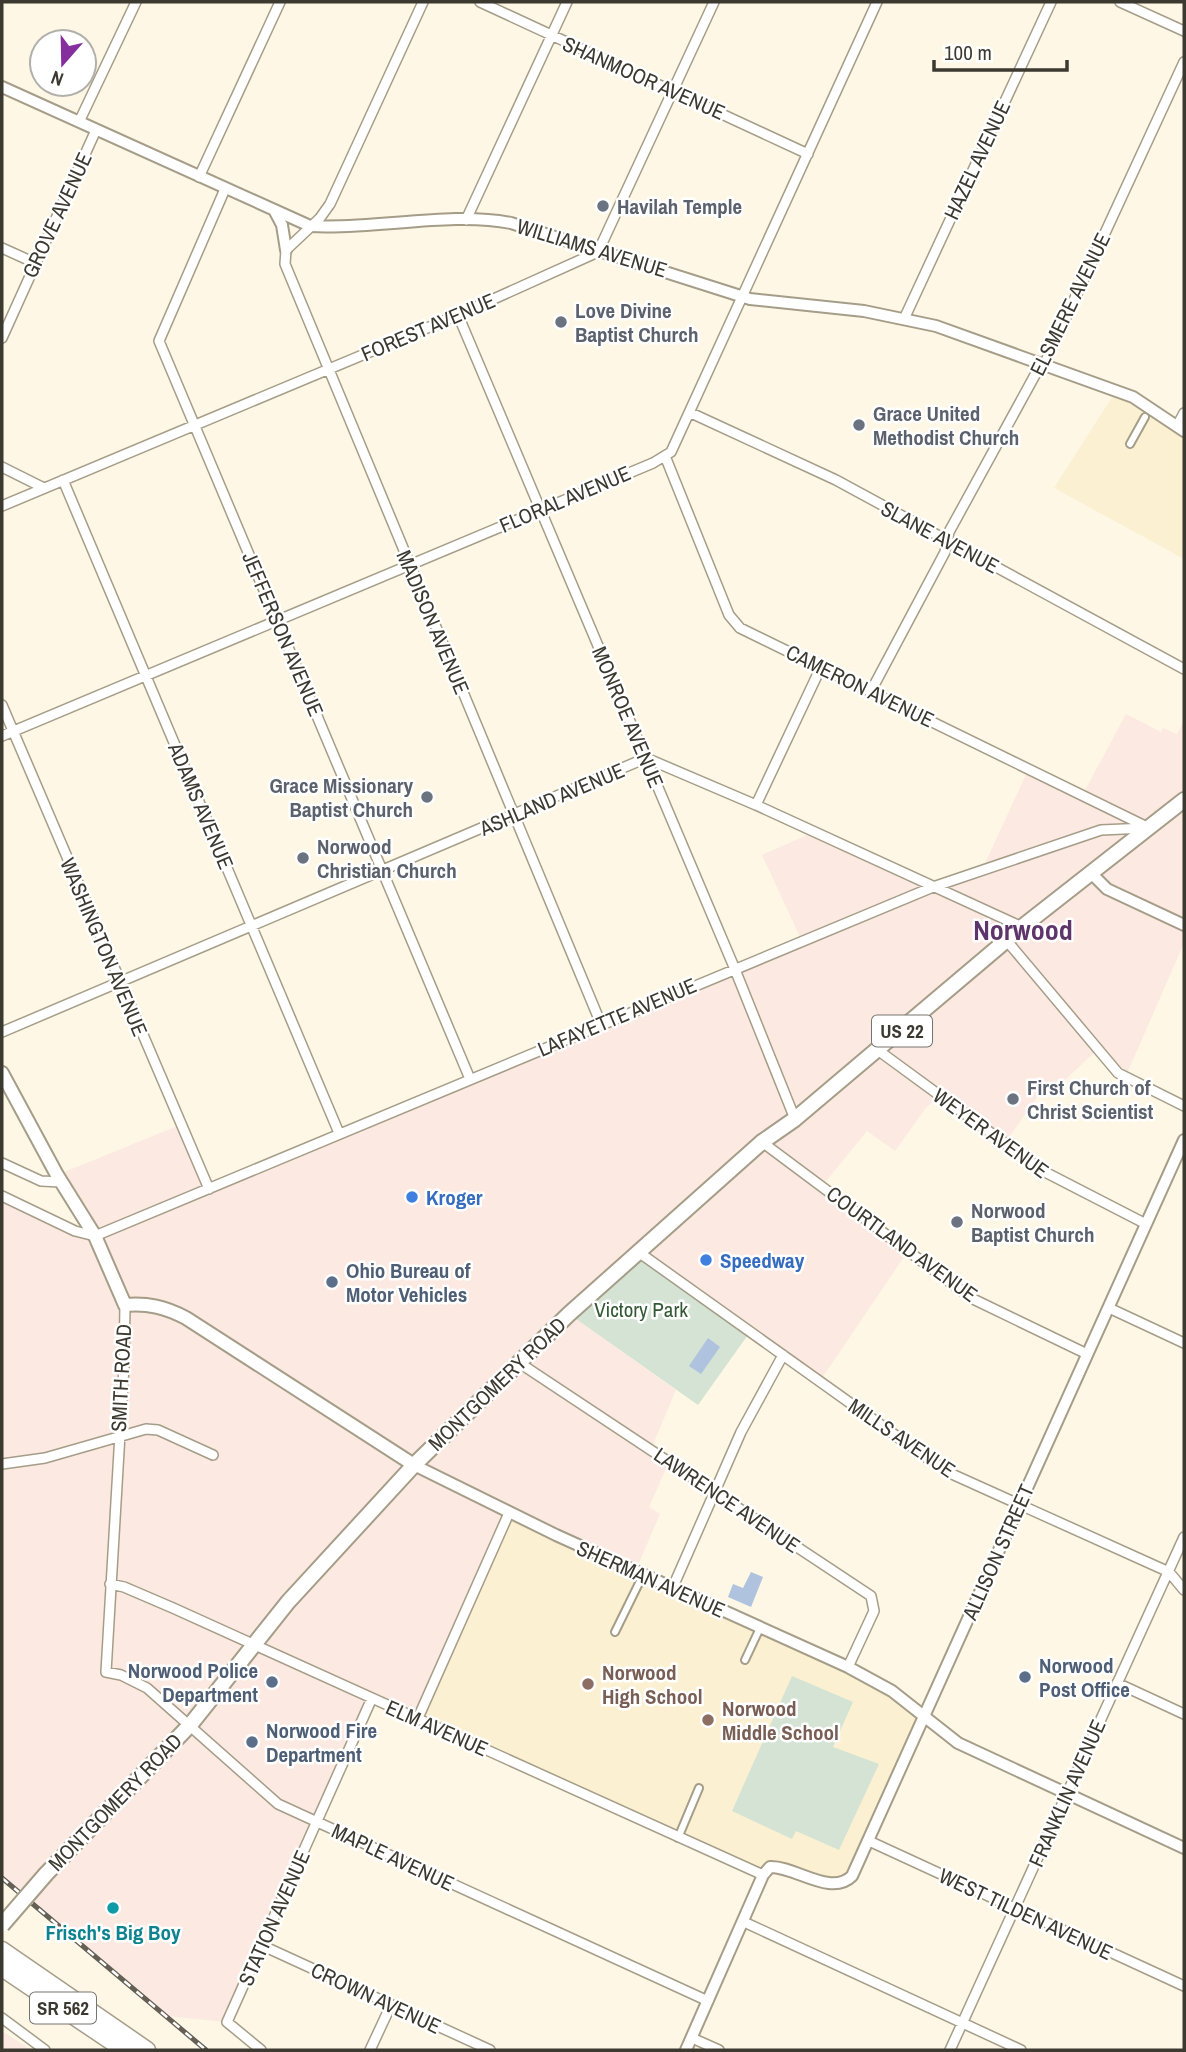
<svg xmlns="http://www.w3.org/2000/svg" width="1186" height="2052" viewBox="0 0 1186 2052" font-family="'Archivo Narrow',sans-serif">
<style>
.commercial{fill:#fce9e1}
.built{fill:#fbf0d1}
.green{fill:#d4e3d4}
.water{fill:#b0c3de}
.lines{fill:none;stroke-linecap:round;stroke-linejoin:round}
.pedestrian-casing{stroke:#a59d88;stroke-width:10}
.minor-casing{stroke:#a59d88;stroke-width:12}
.tertiary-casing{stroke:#a59d88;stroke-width:14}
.secondary-casing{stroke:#a59d88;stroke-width:16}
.primary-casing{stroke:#a59d88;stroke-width:18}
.motorway-casing{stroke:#a59d88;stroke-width:19}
.pedestrian{stroke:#fff;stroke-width:6}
.minor{stroke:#fff;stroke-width:9}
.tertiary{stroke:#fff;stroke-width:10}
.secondary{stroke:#fff;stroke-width:12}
.primary{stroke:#fff;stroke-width:14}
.motorway{stroke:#fff;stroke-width:16}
.rail-casing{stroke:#646055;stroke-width:5}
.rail{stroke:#fff;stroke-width:2.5;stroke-dasharray:8;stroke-linecap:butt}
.primary-bridge-casing{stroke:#a59d88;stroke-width:18;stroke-linecap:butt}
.primary-bridge{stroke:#fff;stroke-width:14}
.worship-dot{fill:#6b7280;stroke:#fff;stroke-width:2.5}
.shop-dot{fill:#3f7fe0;stroke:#fff;stroke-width:2.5}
.service-dot{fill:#5c6f8a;stroke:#fff;stroke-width:2.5}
.education-dot{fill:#8d6e63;stroke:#fff;stroke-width:2.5}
.culture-dot{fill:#0f9aa8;stroke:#fff;stroke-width:2.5}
.labels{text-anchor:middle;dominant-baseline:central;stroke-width:5;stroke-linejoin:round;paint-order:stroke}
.shield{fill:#fff;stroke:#76746e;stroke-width:2}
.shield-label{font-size:19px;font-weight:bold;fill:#3c3930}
.street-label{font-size:21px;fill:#3c3930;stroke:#fff}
.worship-label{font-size:21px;font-weight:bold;fill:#5b616d;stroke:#fff;text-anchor:start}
.shop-label{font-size:21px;font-weight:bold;fill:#366cbe;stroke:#fff;text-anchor:start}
.service-label{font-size:21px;font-weight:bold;fill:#4e5e75;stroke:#fff;text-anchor:start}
.park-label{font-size:21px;fill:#335934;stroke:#fff}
.education-label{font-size:21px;font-weight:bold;fill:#785e54;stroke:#fff;text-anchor:start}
.culture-label{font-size:21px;font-weight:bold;fill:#0d838f;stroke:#fff}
.district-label{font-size:28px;font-weight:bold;fill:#5e356b;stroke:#fff}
</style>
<rect width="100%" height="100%" fill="#fef7e5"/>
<path class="commercial" d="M1126,714L1161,732L1163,728L1177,734L1184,721V943L1125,1078L1098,1049L1049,1095L1040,1093L1005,1143L940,1095L925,1109L895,1151L867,1131L822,1186L908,1251L820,1381L637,1251L569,1314L676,1390L651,1449L669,1462L649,1507L660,1514L635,1572L418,1718L372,1699L227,2022L166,2016L2,1878V1196L94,1235L57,1175L180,1125L209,1188L801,939L762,855L814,832L933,887L982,870L1029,768L1083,794Z
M2,2031L31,2050H2Z"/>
<path class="built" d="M1116,391L1184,431V559L1054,488Z
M509,1513L848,1667L924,1718L869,1841L842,1883L780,1867L763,1875L418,1718Z"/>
<path class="green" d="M637,1251L750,1332L698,1405L569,1314Z
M792,1676L853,1702L833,1747L879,1764L839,1850L796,1831L792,1839L732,1811Z"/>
<path class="water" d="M708,1338L720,1347L701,1374L689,1366Z
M751,1572L763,1577L751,1607L728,1597L733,1584L743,1588Z"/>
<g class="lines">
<defs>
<path id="pedestrian" d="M1130,444L1145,417
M615,1632L643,1575
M745,1660L760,1628
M678,1838L699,1788"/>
<path id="minor" d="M423,2L330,204L320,218L286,250L285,264L601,1024
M480,2L808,154
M1120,2L1184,31
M79,122L136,2
M199,177L280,2
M225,189L159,341L470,1079
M466,220L567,2
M2,248L35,263
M458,315L734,967L795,1119
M904,319L1051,2
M2,338L96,130
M691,413L836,480L1184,669
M1177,426L1184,413
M665,456L729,615L740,628L1147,827
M2,467L44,488
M63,480L339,1133
M2,506L458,315L598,252L714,2
M871,691L945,552L949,532L1035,375L1044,365L1184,62
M2,705L209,1189
M2,736L653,463L671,452L877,2
M756,805L821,667
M1007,941L1118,1073L1184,1106
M2,1032L646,758L756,805L1022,927
M879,1051L1043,1171L1146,1224
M762,1142L971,1298L1087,1354
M2,1163L41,1181L61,1182
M2,1196L75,1231L95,1236L933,887L1101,830L1146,828
M637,1251L930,1460L954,1475L1169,1572L1184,1590
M125,1305L124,1366L106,1672L121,1675L147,1688L278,1804L708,2001
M1109,1308L1184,1343
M518,1362L871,1596L874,1611L848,1667
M2,1464L45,1458L146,1429L158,1430L213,1455
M110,1584L124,1587L173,1608L763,1875
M672,1589L741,1432L783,1355
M1117,1683L1184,1714
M418,1718L509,1513
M869,1841L1184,1986
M744,1922L1021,2050
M261,1945L490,2050
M2,2018L45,2050
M692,2038L719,2050
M261,2050L227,2022L372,1698
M370,2050L391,2005
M950,2050L1184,1537"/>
<path id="tertiary" d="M2,87L310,226C375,230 450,211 511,223L750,299L864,311L936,326L1133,397L1184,431
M274,210L282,225L286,250
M1091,873L1107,889L1184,925
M414,1465L556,1535L848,1667L892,1691L958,1743L1184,1848
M686,2050L763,1875L770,1867C795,1866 831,1897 852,1876L1184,1140"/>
<path id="secondary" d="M2,1073L57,1175L95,1236L125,1305C148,1303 165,1307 186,1318L414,1465"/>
<path id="primary" d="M46,1874L191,1724L288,1602L414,1465L569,1314L762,1142L795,1119L1022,927L1184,800"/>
<path id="motorway" d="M2,1950L147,2050
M2,1968L124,2050"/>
</defs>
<use href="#pedestrian" class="pedestrian-casing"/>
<use href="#minor" class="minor-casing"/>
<use href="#tertiary" class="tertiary-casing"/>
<use href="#secondary" class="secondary-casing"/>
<use href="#primary" class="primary-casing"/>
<use href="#motorway" class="motorway-casing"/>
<use href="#pedestrian" class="pedestrian"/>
<use href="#minor" class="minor"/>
<use href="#tertiary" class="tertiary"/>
<use href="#secondary" class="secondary"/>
<use href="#primary" class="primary"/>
<use href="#motorway" class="motorway"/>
<defs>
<path id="rail" d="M2,1878L206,2050"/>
</defs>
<use href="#rail" class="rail-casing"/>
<use href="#rail" class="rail"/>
<defs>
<path id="primary-bridge" d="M2,1925L46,1874"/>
</defs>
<use href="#primary-bridge" class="primary-bridge-casing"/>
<use href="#primary-bridge" class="primary-bridge"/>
</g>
<g class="worship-dot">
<circle cx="603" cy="206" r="7"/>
<circle cx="561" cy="322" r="7"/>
<circle cx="859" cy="425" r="7"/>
<circle cx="427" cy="797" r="7"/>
<circle cx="303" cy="858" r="7"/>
<circle cx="1013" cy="1099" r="7"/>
<circle cx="957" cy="1222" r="7"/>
</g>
<g class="shop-dot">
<circle cx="412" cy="1197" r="7"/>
<circle cx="706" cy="1260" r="7"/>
</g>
<g class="service-dot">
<circle cx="332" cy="1282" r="7"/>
<circle cx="1025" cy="1677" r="7"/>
<circle cx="272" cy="1682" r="7"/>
<circle cx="252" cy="1742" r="7"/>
</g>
<g class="education-dot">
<circle cx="588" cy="1684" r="7"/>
<circle cx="708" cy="1720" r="7"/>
</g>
<circle class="culture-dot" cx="113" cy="1908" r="7"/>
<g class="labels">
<g class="shield">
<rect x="872" y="1015.5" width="60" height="31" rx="5"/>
<rect x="30" y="1992.5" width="66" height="31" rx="5"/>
</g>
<g class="shield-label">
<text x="902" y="1031">US 22</text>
<text x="63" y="2008">SR 562</text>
</g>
<g class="street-label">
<text transform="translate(644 78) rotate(24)">SHANMOOR AVENUE</text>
<text transform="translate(977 160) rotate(-65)">HAZEL AVENUE</text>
<text transform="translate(57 215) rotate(-65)">GROVE AVENUE</text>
<text transform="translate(592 248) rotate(17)">WILLIAMS AVENUE</text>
<text transform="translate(1070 304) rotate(-64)">ELSMERE AVENUE</text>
<text transform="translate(428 327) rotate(-23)">FOREST AVENUE</text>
<text transform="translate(565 499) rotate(-23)">FLORAL AVENUE</text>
<text transform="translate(940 537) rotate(28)">SLANE AVENUE</text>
<text transform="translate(433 622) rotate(67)">MADISON AVENUE</text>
<text transform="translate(283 634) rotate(67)">JEFFERSON AVENUE</text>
<text transform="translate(860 686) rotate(26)">CAMERON AVENUE</text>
<text transform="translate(628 717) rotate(67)">MONROE AVENUE</text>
<text transform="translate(552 799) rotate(-23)">ASHLAND AVENUE</text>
<text transform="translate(201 806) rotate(67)">ADAMS AVENUE</text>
<text transform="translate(104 947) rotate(67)">WASHINGTON AVENUE</text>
<text transform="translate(617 1017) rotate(-23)">LAFAYETTE AVENUE</text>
<text transform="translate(991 1133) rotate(36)">WEYER AVENUE</text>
<text transform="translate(902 1244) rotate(36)">COURTLAND AVENUE</text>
<text transform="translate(121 1378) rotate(-87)">SMITH ROAD</text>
<text transform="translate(497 1384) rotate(-44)">MONTGOMERY ROAD</text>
<text transform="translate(902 1438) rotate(34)">MILLS AVENUE</text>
<text transform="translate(727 1500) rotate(34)">LAWRENCE AVENUE</text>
<text transform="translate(998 1552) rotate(-66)">ALLISON STREET</text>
<text transform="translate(651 1579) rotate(24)">SHERMAN AVENUE</text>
<text transform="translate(437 1728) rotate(24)">ELM AVENUE</text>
<text transform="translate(1067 1793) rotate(-66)">FRANKLIN AVENUE</text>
<text transform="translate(115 1802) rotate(-46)">MONTGOMERY ROAD</text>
<text transform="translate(393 1857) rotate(25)">MAPLE AVENUE</text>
<text transform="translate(1026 1914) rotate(25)">WEST TILDEN AVENUE</text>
<text transform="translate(274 1918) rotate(-66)">STATION AVENUE</text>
<text transform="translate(376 1998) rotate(25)">CROWN AVENUE</text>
</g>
<g class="worship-label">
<text x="617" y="206">Havilah Temple</text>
<text x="575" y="310">Love Divine<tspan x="575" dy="24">Baptist Church</tspan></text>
<text x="873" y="413">Grace United<tspan x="873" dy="24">Methodist Church</tspan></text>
<text x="413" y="785" text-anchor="end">Grace Missionary<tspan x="413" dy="24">Baptist Church</tspan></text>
<text x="317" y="846">Norwood<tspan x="317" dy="24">Christian Church</tspan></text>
<text x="1027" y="1087">First Church of<tspan x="1027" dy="24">Christ Scientist</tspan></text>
<text x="971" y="1210">Norwood<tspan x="971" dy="24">Baptist Church</tspan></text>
</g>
<g class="shop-label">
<text x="426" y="1197">Kroger</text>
<text x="720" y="1260">Speedway</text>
</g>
<g class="service-label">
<text x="346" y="1270">Ohio Bureau of<tspan x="346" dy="24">Motor Vehicles</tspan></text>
<text x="1039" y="1665">Norwood<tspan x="1039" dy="24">Post Office</tspan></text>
<text x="258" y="1670" text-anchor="end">Norwood Police<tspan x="258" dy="24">Department</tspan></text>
<text x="266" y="1730">Norwood Fire<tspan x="266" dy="24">Department</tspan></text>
</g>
<g class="park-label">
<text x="641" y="1309">Victory Park</text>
</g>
<g class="education-label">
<text x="602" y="1672">Norwood<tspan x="602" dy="24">High School</tspan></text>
<text x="722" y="1708">Norwood<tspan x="722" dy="24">Middle School</tspan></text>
</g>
<g class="culture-label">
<text x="113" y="1932">Frisch's Big Boy</text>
</g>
<g class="district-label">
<text x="1023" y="930">Norwood</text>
</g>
</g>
<rect width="1186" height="2052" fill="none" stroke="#3c3930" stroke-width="7"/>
<g transform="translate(63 63) rotate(200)"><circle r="33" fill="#ffffff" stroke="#b1b0ac" stroke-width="2"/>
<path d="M0-5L12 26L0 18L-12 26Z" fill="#842f9d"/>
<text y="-10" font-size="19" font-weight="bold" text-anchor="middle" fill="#3c3930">N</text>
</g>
<path d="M934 60v10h133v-10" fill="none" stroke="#3c3930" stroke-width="3.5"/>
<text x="944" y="60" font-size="21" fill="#3c3930" stroke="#ffffff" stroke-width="5" paint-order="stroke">100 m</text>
</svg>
